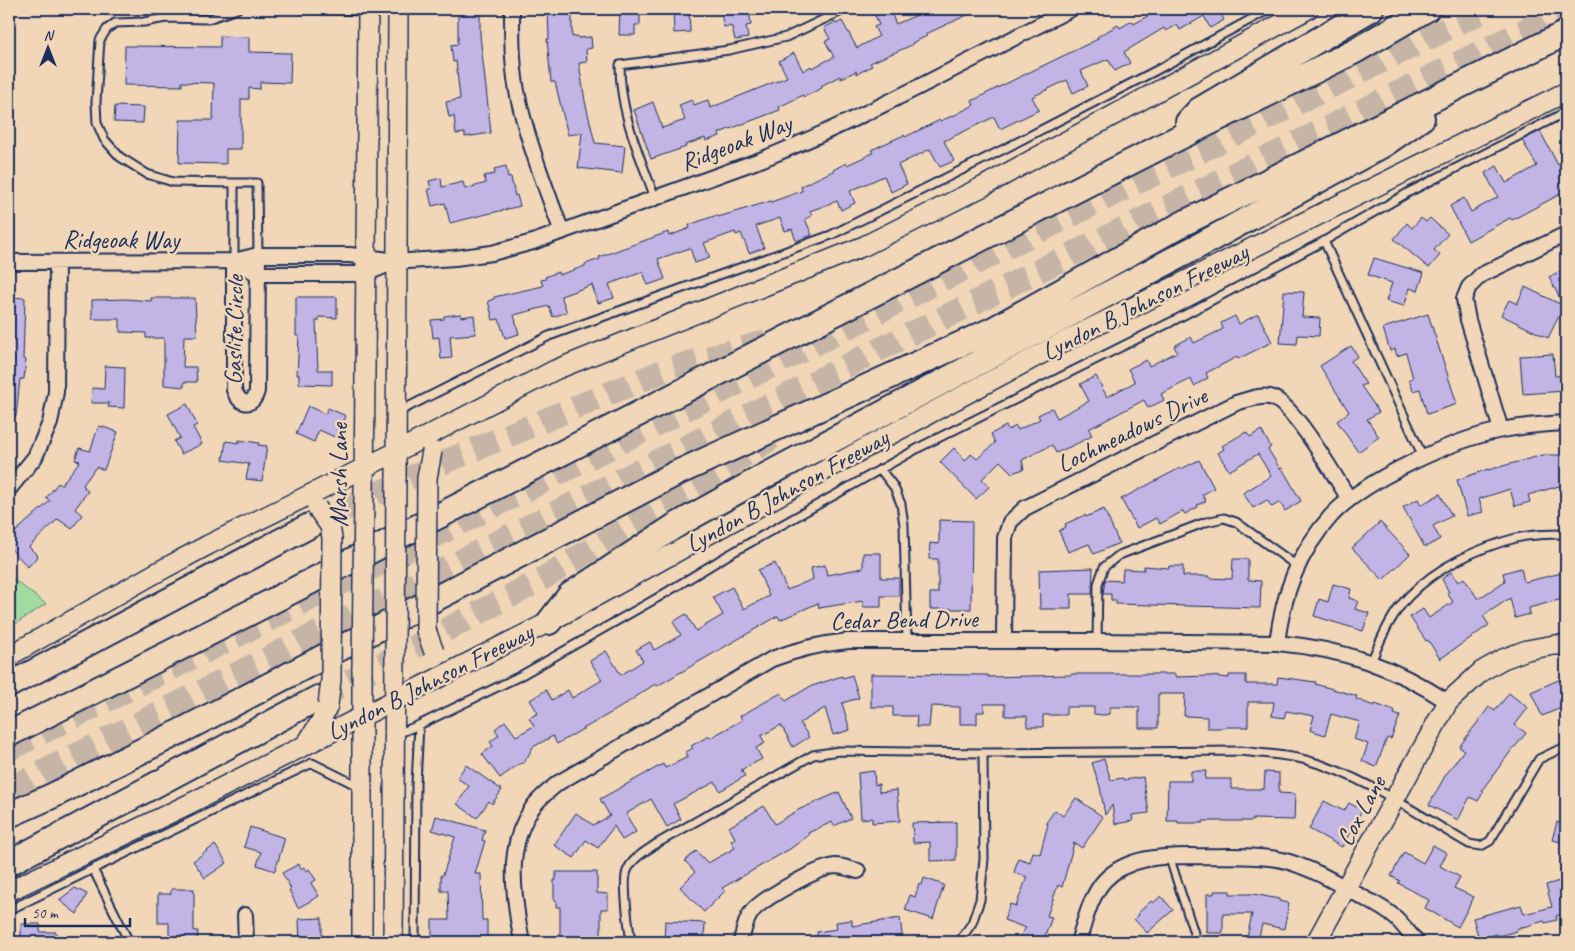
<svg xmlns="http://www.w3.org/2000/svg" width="1575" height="951" viewBox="0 0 1575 951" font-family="Caveat,sans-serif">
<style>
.green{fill:#a1dba0;stroke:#5e857f}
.building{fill:#c2b4e5;stroke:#1b2f5e}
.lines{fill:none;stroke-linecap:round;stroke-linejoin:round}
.highway-tunnel{stroke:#c6b5a6;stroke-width:24;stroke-dasharray:24 12;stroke-linecap:butt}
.lane-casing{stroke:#1b2f5e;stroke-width:11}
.street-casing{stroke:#1b2f5e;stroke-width:18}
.secondary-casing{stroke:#1b2f5e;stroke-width:22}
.highway-casing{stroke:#1b2f5e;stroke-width:28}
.lane{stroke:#f1d7b8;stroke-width:7}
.street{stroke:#f1d7b8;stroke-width:14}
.secondary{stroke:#f1d7b8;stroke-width:19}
.highway{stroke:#f1d7b8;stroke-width:24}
.secondary-bridge-casing{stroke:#1b2f5e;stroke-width:22;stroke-linecap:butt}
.secondary-bridge{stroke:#f1d7b8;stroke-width:19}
.labels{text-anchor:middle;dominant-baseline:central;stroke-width:5;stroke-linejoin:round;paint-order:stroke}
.street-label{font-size:25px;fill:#1b2f5e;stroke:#f1d7b8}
</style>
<rect width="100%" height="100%" fill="#f1d7b8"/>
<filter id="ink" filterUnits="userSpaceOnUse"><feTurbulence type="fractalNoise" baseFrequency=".02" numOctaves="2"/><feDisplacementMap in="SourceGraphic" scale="10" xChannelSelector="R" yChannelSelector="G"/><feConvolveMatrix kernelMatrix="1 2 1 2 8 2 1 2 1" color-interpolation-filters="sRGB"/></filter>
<g filter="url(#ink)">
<path class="green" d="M9,576L46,604L9,628Z"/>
<path class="building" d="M458,9H480V35L491,133L465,137V133L456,134L454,116L449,117L446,102L460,99L456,61L453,62L451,45L458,44Z
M548,9H572V37L578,36V38L591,37L592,48L586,49L587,62L579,63L585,101L595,143L625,146L622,173L578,168L582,133L568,135L555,82H551L547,39H549Z
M620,9H640V25H635V35H619Z
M673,9H689L690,32L674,33Z
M720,9H749L751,25L746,26L748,38L735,40L732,27H730V26L724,27Z
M883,9H889L896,24L931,9H980L926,34L927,36L912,43V45L870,63L872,66L857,74L856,71L841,79L840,76L821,86L822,88L804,97L803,95L779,107L780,110L719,133L720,136L706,141L705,138L685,145L686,147L651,159L634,110L653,102L662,128L685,120L679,105L692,100L694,105L708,100L710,108L787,77L779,61L794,53L803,71L811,66L812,68L834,57L825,41L830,39L824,28L835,22L836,24L842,21L857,48L879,36L874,27L879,25L874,13Z
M1160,9H1218L1224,20L1210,28L1204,16L1180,30L1177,25L1166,31L1164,28L1124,52L1130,63L1115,71L1108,59L1081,71L1088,86L1073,93L1067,80L1032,97L1039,110L1000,129L994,117L944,141L954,161L940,167L930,149L898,165L907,184L891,192L884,176L850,191L855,203L841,210L837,201L810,211L812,216L805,219L812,235L796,241L792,229L785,231L780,218L756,226L764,248L749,253L741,233L736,235L735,232L704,243L710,258L695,263L690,248L658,259L665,279L648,285L643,272L609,284L614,298L598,303L592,285L561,296L567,312L553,317L549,306L514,315L519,334L505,338L499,319L493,320L488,301L494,299V297L543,286L541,280L546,279L545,277L558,272L559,275L585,266V264L600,259L599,257L668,232L669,236L690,228L689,225L717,215L718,217L771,201V202L802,191L801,186L833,171V170L846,163L847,165L873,153L871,150L904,135L905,137L940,120V121L955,115L974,105L972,101L997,88L1098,39L1097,37L1118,25L1120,28L1132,21L1134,24Z
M220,36L249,37V52L291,53L290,83L260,82V89L249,88V99H241V149H226V164L179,163L180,120H213L214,83L182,82V86L124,85L125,46L220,47Z
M115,106L144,107L143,123L114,122Z
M1540,131L1558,165L1566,161V191L1512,220L1510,218L1468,241L1450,206L1464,198L1471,212L1498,197L1485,173L1497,166L1506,183L1537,166L1522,140Z
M506,166L508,178L511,177L515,196L517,195L520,206L450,223L445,203L432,206L428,189H431L429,181L441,178L442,187L463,182L465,189L486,183L484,176L495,174L494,169Z
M1421,218L1426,222L1430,218L1448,234L1434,250L1440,255L1429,268L1394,239L1407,223L1412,228Z
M1374,258L1424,273L1418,291L1410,288L1404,306L1386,301L1392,283L1368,275Z
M1566,268V310L1549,277Z
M1525,287L1564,306L1548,338L1501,315L1509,300L1517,304Z
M1284,291L1304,292L1302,317L1320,318L1319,336L1298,335L1297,344L1280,343Z
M9,297L25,298L23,359L26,360L24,379H20L16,416H9V345H10L11,317H9Z
M296,297H337V318L319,317V321H316L318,370H332V385L299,384V375H297L299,336H296Z
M151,298H195L197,336H184L183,367H196L197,382H184V387L164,385V338H146V333L120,332V319H92V300L126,299L151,301Z
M461,314V317L474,315L476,334L450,336L452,358L441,359L439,337L433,338L431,320L444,319V316Z
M1258,314L1272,342L1238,359L1237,357L1206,373L1208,378L1194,386L1191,379L1161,394L1164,400L1148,408L1144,400L1089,429L1092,436L1076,444L1056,453L1052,445L1022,460L1024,469L1012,473L1000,461L982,479L989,487L976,499L940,462L954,448L965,461L971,454L977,459L995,443L991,434L1006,426L1008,430L1016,426L1018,430L1040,419L1038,415L1052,408L1057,418L1089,401L1080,384L1096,376L1107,397L1135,382L1128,369L1146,360L1149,366L1177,352L1174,346L1191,337L1194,343L1223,329L1221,323L1235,316L1239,324Z
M1428,314L1457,404L1427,414L1420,389L1413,391L1409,379L1413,378L1406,353L1397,356L1395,349L1390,351L1383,328Z
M1351,346L1358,356L1351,361L1366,384L1361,386L1379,412L1367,419L1379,437L1358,452L1337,421L1349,412L1320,366Z
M1553,354L1555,376L1564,375L1565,391L1523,394L1520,356Z
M105,366L125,367L124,408L108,407L109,403H91L92,388L104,389Z
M187,404L197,425L193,427L202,444L181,454L174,441L180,438L168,414Z
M308,406L325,414L328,408L346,416L337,438L319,430L314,442L296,434Z
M100,426L118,432L104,470L96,467L83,485L85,487L84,488L88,491L75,509L82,515L72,529L58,519L29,547L38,556L28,567L9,547V540L14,533L50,501L46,498L58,483L61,485L80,461L75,460L79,448L90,451L98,428Z
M1261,430L1271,447L1268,449L1280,469L1282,468L1301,501L1285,511L1280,502L1272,507L1267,500L1253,508L1243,493L1271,476L1258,454L1229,471L1218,453L1224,449L1222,446L1246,432L1250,437Z
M239,440L259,443L258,445L267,446L262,481L246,479L249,464L223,460L226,441L239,443Z
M1543,455H1566V484L1528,495L1530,502L1515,506L1510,489L1479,499L1483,512L1467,516L1457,480L1488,469V470Z
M1199,460L1214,488L1202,495L1206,501L1197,505L1198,507L1185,514L1183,511L1160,524L1156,518L1137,528L1121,499L1180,468L1181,469Z
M1440,494L1452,516L1433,526L1440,539L1428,546H1424L1403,507L1418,499L1421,505Z
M1104,509L1119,543L1094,554L1089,544L1068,552L1059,531L1066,527L1065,524L1085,515L1086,517Z
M939,520L972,521L971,609H930V593H938V559H929L930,543L939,544Z
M1380,522L1410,554L1383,580L1352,548Z
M863,553H881V578H899V596H881V607H863V601L819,608L818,603L780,620L778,616L657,686L655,684L621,707L557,744L553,736L533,747L524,763L519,764L500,778L482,754L493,746L490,742L499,735L495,729L505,721L516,736L534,726L529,718L538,713L530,700L546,690L552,700L568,690L572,698L602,680L590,661L606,651L621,675L643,661L636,650L650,642L654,650L681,635L673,622L686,614L696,631L723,615L713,597L732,587L744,609L769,596L758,570L775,563L787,590L813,579L811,568L825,565L827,575L863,568Z
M1233,559H1248V580L1261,581L1260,608L1116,604V600H1111V594H1103L1105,580L1122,581L1123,569L1144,570V566L1169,568V566H1183V576H1209V578L1232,579Z
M1093,568L1092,594H1071V609H1040L1039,570Z
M1521,568L1524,582L1566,572V598L1529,608L1530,614L1515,618L1510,598L1483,616L1489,625L1440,659L1428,640L1426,641L1410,617L1423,609L1429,618L1453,602L1447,593L1449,592L1442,579L1451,572L1458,582L1464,578L1478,599L1505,581L1503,573Z
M1333,584L1351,589L1349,598L1358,601L1355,609L1369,613L1363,631L1314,616L1319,599L1328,602Z
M871,674L988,675V677L1071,675V674H1175V677L1211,676L1229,678V675H1246V684H1277L1278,677L1316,682L1315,684L1357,696L1356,699L1374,706L1375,704L1395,711L1394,714L1400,716L1391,739L1387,738L1376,767L1362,761L1368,744L1354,739L1360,722L1331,714L1325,735L1310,730L1314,716L1286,711L1284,718L1272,716L1274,702H1248V727H1225V728H1207V717L1184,716L1185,694H1158V728H1139V707H1110V714L1103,715L1094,714V707H1066V715H1043V727H1027V716H1005V704H984V712H977V724H960V707L931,706L929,727H916L917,716H893V707H871Z
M852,675L859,698L842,703L850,730L833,735L825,708L800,723L809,737L793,747L781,725L761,736L765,743L756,748L762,759L741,770L745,776L720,791L715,782L673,804L681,819L667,827L651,799L626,814L636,832L622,840L614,826L598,848L586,840L574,858L554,845L576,813L593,825L610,816L600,799L663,764L665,768L688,757L686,752L693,748L691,746L709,736L710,738L742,720L740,716L781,693L786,701L809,687L842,676L843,678Z
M1563,678L1564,680L1566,679V706L1542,716L1531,692Z
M1509,693L1528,708L1515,725L1526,733L1515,747H1514L1482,790L1484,791L1478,801L1470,797L1458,820L1429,805L1445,776L1464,750L1459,747L1489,707L1495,711Z
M1104,759L1111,780L1123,778L1124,780L1143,777L1149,813L1132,815L1133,821L1115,824L1112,805L1105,815L1100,787L1092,763Z
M466,765L502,790L492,804L489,801L477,818L457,804L469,786L457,778Z
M874,771L875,785L879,784V792L897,790L900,821L872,823V818L861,819L858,773Z
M1191,771H1206L1205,779H1231V789H1264L1265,772L1279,773V793L1295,794L1294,820L1253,819V821H1203V823H1178V821H1167L1168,781H1191Z
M839,792L851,818L834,826L832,822L808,833L809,835L790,849L722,888L725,891L704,912L680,887L695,872L685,861L696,851L708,863L735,848L731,841L735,838L729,827L764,806L775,824L798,810Z
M1076,798L1103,817L1082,848L1074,843L1062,887L1058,885L1047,916L1052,917L1043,942H1015L1026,928L1004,920L1010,904L1016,906L1027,877L1014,873L1018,858L1030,862L1033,852L1040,854L1048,824L1046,823L1055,810L1063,816Z
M1324,801L1344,811L1349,803L1362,810L1342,847L1309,829Z
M436,816L485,830L482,840L485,841L475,874H481L482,920H487V942H452V939H432V920H449L448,891H441V875H443L455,837L432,830Z
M956,822V860L930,861V842L913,843L912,823Z
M1557,822L1566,825V843L1552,840Z
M250,827L285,838L275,871L257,865L261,852L244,847Z
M215,845L227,863L205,878L193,861Z
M1433,845L1447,853L1440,866L1460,877L1454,888L1474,897L1458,927L1425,908L1429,900L1398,883L1400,881L1391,876L1404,852L1423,863Z
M299,864L301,869L304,867L306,871L309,869L316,880L311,883L319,896L298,908L289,890L291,889L282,873Z
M556,872H597V893L608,894V909H601V942H560V907H556V901H554V880H556Z
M924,878L944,885L933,919L905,910L910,895L915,897L919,884L922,885Z
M1566,879V913L1556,916L1557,920L1545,923L1544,921L1516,929L1517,931L1498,936L1497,934L1479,939L1473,918L1521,905L1524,914L1552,907L1546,885Z
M75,888L87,894L77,914L59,900Z
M171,889H194V931H198L197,942H169V923H158V894H171Z
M1214,891H1230V894H1253L1279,899V901L1289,903L1284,929L1262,924L1258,942H1246L1252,914H1223V933H1207V894H1214Z
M1161,896L1173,910L1147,933L1134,919L1139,915L1138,913L1151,901L1153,903Z
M322,918V942H300L299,919Z
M900,918L903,942H818L817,932L837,929L836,922L852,920V926Z
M665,921L705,923L704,939L692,938V942H664Z
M21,924H40V932H56V942H21Z"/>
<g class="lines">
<path class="highway-tunnel" d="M311,525L449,460L668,369L769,341
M318,698L542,579L689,491L772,438
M9,749L262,623L1005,248L1487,9
M9,789L870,354L1566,10"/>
<defs>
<path id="lane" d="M301,9L368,11
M234,183L173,182L147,174L120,157L104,139L97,123L96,102L100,40L107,29L115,23L144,22L166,18L208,19L237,9
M655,198C639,153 620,114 620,65L729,50L786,37L846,9
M1324,241L1423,457
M234,261V183H257L258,255
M398,412L549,336L831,235L1006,148L1155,71L1270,9
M880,469L894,487L901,504L904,525L907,641
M1097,641L1098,584L1104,567L1119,555L1206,522L1224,518L1236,522L1297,566
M1371,662C1381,639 1391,614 1409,596C1437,567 1478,548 1516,538C1532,534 1550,534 1566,534
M397,734L419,725L520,676L657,598L728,555L922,446L1171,322L1324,241L1411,191L1566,112
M1169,856L1194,933V942
M9,910L93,869
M129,942L93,869L312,763L360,787
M415,942L416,784L419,725
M631,942C629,928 622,883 627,871C632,858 646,851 656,844L813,755L839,751L983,753L1241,751C1262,754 1285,754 1306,760C1362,775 1419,815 1469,844L1481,846L1490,841L1539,759L1558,750L1566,748
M959,942L972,923L980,900L984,859L983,753"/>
<path id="street" d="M512,9C512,40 512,70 519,101C529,145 546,189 562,232
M234,261V390C239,405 253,408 257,391L258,255
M234,261L258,274H365L397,261
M9,262L234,261L258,255H350L397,261H408L455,258L492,253L533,242L763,159C869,116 969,60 1071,9
M1501,430L1468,320L1464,299L1469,287L1481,275L1566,234
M9,489L35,457L50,423L56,392L57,262
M1004,641L1005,538L1010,522L1025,508L1236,403C1247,400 1258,395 1270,397C1292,401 1336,478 1349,499
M1277,643C1283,594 1298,553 1331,516C1364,480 1454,439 1502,430C1523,426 1545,424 1566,423
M245,915L246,942
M522,942C517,918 511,878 515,853C517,839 523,822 531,810C537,799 549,791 558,783L772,659C798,649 820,644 848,641H1097L1277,643C1343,649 1393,666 1448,702
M741,942C743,933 745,921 751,913C760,899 818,868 835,866C842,866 851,869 858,871
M1078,942C1085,922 1090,896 1105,880C1127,857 1162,856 1191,856C1219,857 1255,854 1282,860C1310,867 1337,883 1362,897C1374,903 1387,910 1397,919C1404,926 1410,935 1417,942"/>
<path id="secondary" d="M396,479L398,9
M364,495L368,9
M9,656L154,574L208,545L396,452L555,370L864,246L984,186L1308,9
M362,668V942
M307,743L321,721L328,705
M9,891L191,803L549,622L867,447L1069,339L1566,92
M393,942L395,653
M1316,942L1448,702L1482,671L1503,659L1527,650L1554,645H1566"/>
<path id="highway" d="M1188,122L1199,110L1371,9
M549,622L570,595L675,526L763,477L1202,244L1383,145L1422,118
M9,685L311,525
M9,734L251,612L1168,143L1355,51L1427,9
M9,815L54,795L189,727L677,473L992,330L1182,224L1566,33
M9,863L318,698"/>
</defs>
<use href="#lane" class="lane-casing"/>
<use href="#street" class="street-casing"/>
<use href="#secondary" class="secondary-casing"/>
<use href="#highway" class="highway-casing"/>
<use href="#lane" class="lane"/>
<use href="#street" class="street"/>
<use href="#secondary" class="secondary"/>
<use href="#highway" class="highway"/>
<defs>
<path id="secondary-bridge" d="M432,451L427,478L426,630L434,652
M317,508L330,526L332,538L331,680L328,705
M395,653L396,479
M362,668L364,495"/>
</defs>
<use href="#secondary-bridge" class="secondary-bridge-casing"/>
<use href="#secondary-bridge" class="secondary-bridge"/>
</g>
</g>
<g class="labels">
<g class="street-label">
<text transform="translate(736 143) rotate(-21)">Ridgeoak Way</text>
<text x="121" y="240">Ridgeoak Way</text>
<text transform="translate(1145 302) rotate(-27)">Lyndon B Johnson Freeway</text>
<text transform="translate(234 330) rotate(-89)">Gaslite Circle</text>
<text transform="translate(1132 430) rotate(-26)">Lochmeadows Drive</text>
<text transform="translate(339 475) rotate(-90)">Marsh Lane</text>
<text transform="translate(787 491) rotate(-29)">Lyndon B Johnson Freeway</text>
<text transform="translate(904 620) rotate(-1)">Cedar Bend Drive</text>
<text transform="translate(430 682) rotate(-27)">Lyndon B Johnson Freeway</text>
<text transform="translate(1361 811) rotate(-61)">Cox Lane</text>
</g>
</g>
<rect width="1575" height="951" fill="none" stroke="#f1d7b8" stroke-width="30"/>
<rect x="15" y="15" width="1545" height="921" fill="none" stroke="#1b2f5e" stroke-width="2" filter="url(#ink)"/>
<g transform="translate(48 48)" stroke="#f1d7b8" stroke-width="4" paint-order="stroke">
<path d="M0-4L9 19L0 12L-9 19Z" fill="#1b2f5e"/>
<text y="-8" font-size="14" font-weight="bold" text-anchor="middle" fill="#1b2f5e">N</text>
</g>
<path d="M25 918v8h105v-8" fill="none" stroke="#1b2f5e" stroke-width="2.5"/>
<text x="32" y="918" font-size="15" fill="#1b2f5e" stroke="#f1d7b8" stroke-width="4" paint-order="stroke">50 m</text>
</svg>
